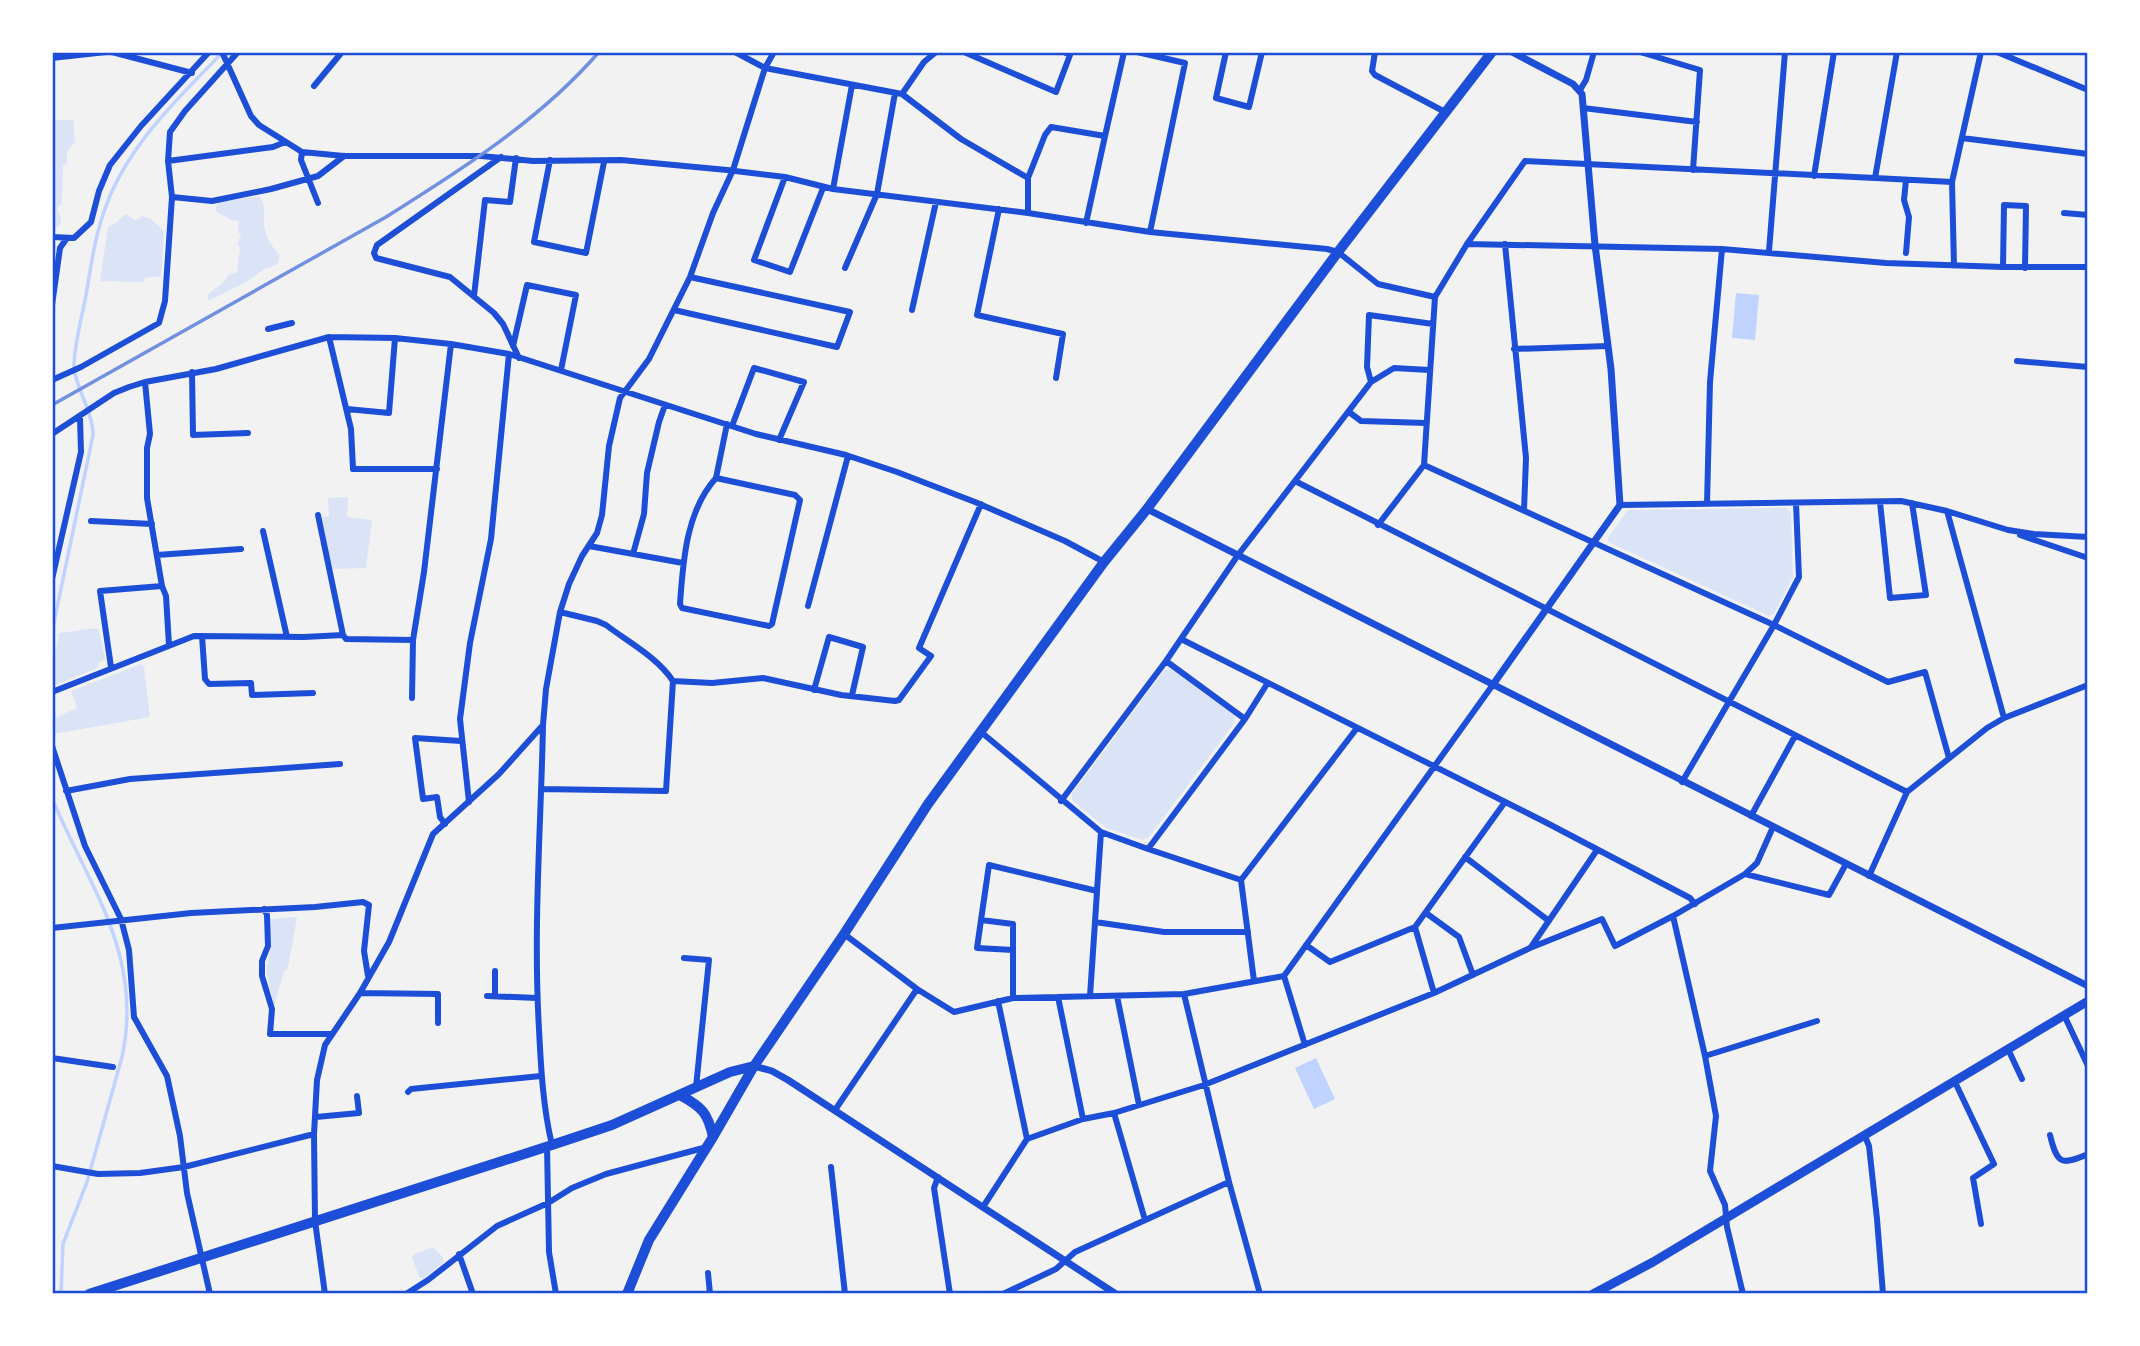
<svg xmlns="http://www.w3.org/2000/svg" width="2140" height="1346" viewBox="0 0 2140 1346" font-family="'IBM Plex Sans',sans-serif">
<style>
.green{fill:#dbe4f7}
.water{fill:#bfd3fe}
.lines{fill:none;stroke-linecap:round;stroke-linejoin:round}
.stream{stroke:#bfd3fe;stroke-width:3.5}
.minor{stroke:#1d4ed8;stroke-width:6}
.tertiary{stroke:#1d4ed8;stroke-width:7}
.primary{stroke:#1d4ed8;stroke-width:9}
.trunk{stroke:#1d4ed8;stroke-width:10}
.rail{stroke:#7290e2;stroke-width:3.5}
.neatline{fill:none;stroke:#1d4ed8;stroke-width:2.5}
</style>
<rect width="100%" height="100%" fill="#f2f2f2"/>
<path class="green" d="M53,120H73L75,141L67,152V163L63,166L62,203L57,208L61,217V224L56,228L52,227Z
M259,196C267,205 263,213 264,224C264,235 273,248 280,256L277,264L263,270L248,281L209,301L207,295L223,283L229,274L237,272L240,248L237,244L241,236L238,231L239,221L230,220C225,215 219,215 215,210L218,202Z
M125,214L135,220L143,216L151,219L164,231L161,276L145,278L144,282L100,281L108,227L116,223Z
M348,497L347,517L372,520L366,568L331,569L322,517L329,516L328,498Z
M1786,508L1791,512L1793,577L1774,614L1769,616L1608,542V538L1627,511L1630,510Z
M96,628L99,630L105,660L98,663L99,667L54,686L53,665L59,633Z
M141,664L144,666L150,717L54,734L55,718L77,708L71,691Z
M1165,669H1171L1234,715L1235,722L1149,837L1143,840L1106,828L1072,800V794Z
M297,917L288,968L284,971L274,1006L266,970L271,946L270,919Z
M433,1247L443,1257V1263L423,1279L419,1277L412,1257L415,1254Z"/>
<path class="water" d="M1736,293L1759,295L1755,340L1732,338Z
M1316,1058L1335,1099L1314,1109L1295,1068Z"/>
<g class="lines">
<path class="stream" d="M52,632L93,435C93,411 73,383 74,364C75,341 82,317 86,295C91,266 95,235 106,206C128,146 177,99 221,54
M52,798C89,887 144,955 122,1057L87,1182L63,1244L61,1294"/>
<path class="minor" d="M112,52L192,73
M222,52L251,116L259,125L302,152L344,156H481L533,161L621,160L727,170L785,177L833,189L1028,213L1150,232L1327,249L1338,252L1378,284L1435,297
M735,52L765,68L902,94L961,139L1028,178L1045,135L1051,127L1105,136L1124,52
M964,52L1056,92L1070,55L1064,52
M1137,52L1185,63L1150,232
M1226,52L1216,98L1249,107L1262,52
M1375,52L1372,71L1375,75L1447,113
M1640,52L1700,70L1693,170
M1897,52L1875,178L1952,182L1954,266
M1997,52L2088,90
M52,58L106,52
M314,86L342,52
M1580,90L1586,80L1594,52
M902,94L924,62L936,52
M1583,108L1697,122
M1962,138L2088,154
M302,152L301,160L318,203
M501,157L377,245L374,253L376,258L450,277L494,313L503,324L519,358
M550,160L534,242L586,253L604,162
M168,161L170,132L185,111L238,52
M1814,176L1834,52
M785,177L754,260L790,272L823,188
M1906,180L1904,200L1909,217L1906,253
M1952,182L1981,52
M833,189L852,85
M172,197L212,201L271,189L318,176L344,156
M999,209L977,315L1063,334L1056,378
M1028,213V178
M2064,213L2088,215
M1086,223L1105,136
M52,237L74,238L91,222L99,191L110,165L141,126L209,52
M1467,244L1722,249L1886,263L2003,267H2088
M1505,244L1526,458L1524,510
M1769,251L1785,52
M2003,267L2004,205L2026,206L2025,268
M845,268L877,194L895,93
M474,296L485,200L510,202L516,158
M52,305L60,248L67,238
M674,310L837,347L850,312L690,277
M912,310L936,202
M268,329L292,323
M329,337L351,429L353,469H437
M513,346L527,285L576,295L561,370
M1514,349L1608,346
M2017,361L2088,367
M192,372L193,435L248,433
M52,380L81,367L159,323L165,301L172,197L168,161L273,147L285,142
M1371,382L1367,367L1369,315L1433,324
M347,409L389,413L395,338
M1349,412L1361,421L1426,423
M732,426L754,368L804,382L779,440
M52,434L114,393L129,387L145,382L216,369L329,337L395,338L451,344L509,354L756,434L846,455L897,472L975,502L1065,541L1104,562
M1424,465L1774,625L1888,682L1925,672L1949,758
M716,478C686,511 683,562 680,604L682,608L769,626L772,624L800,500L795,495L716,478L727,424
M1295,481L1907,792
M1880,502L1890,598L1926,595L1912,503
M1707,504L1710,382L1722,249
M1620,505L1901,501L1947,511L2008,530L2034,534L2088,537
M1947,511L2004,718
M318,515L343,635
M91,521L152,524
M1378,525L1424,465L1435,297L1467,244L1525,161L1875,178
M263,531L287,637
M2020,535L2088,558
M589,546L683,563
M633,554L644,514L647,473L659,422L665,405
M157,555L241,549
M52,579L81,452L80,418
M162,586L166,596L169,645
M808,606L848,456
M560,612L597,621L606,625C628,642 657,657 673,681L712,683L763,678L841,695L895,701L899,700L931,656L919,648L981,504
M202,636L205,679L209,684L251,683L252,695L313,693
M1181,639L1547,823L1690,898L1695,904
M1166,661L1245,719L1267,684
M111,667L100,591L162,586L147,498V448L150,434L145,382
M814,690L829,637L863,647L852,695
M52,692L194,636L304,637L343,635L346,639L413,640
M412,698L413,640L424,572L451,344
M543,725C541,826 533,927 539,1029C541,1069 543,1107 552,1145
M981,732L1101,832L1097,891L989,865L981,920L1013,924V998
M52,746L85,846L121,919L129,950L134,1017L167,1076L180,1136L187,1193L210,1294
M1682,782L1774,625L1799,577L1796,503
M541,789L666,791L673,681
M66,791L130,779L340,764
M1061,801L1166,661L1238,555L1371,382L1394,368L1429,370
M469,802L460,719L470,643L491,539L509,354
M1751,816L1795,736
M445,824L440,817L437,797L423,799L415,738L461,741
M1101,832L1148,849L1245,719
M1148,849L1241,880L1254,981
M1465,857L1549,921
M1745,874L1829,895L1846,864
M1869,876L1907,792L1987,728L2004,718L2088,685
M1241,880L1357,728
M264,909L267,915L268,946L262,961V976L272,1009L270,1034H332
M1426,913L1459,937L1473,975
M1673,916L1705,1056L1716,1116L1710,1171L1725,1205L1727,1227L1743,1294
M981,920L977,948L1013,950
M1095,922L1097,891
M1415,927L1434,993
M52,928L191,913L315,907L363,902L369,905L364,951L368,976
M844,934L917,989L954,1012L1013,998L1184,994L1229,1182L1260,1294
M1306,945L1330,962L1415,927L1505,802
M1531,947L1597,850
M684,958L709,960L696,1087
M1284,976L1305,1045
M360,993L438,994V1023
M1184,994L1284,976L1492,686
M487,996L537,998
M495,996V971
M1090,996L1095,922L1164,932H1248
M1117,996L1139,1105
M1058,997L1083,1119
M2064,1015L2088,1066
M2008,1049L2022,1079
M1705,1056L1817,1021
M52,1058L113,1067
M1954,1080L1994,1164L1973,1178L1981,1224
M408,1092L411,1089L541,1076
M835,1110L917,989
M1114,1113L1145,1220
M316,1117L359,1113L357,1096
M1864,1134L1869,1146L1877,1219L1883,1294
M2050,1135C2057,1164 2061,1166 2088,1154
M1027,1139L1083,1119L1114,1113L1204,1085L1434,993L1530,948L1602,919L1615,946L1673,916L1745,874L1757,863L1773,827
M547,1146L549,1252L556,1294
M52,1166L98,1174L140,1173L184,1167L314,1134
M831,1167L845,1294
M938,1177L934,1188L950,1294
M983,1207L1027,1139L998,1001
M459,1254L473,1294
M708,1273L710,1294
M325,1294L315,1221L314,1134L317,1080L325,1045L360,993L389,942L433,834L499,774L543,725L546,689L560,612L569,584L582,556L597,533L602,515L609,446L620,398L649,359L690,277L713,213L733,170L765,68L774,52
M406,1294L428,1280L497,1226L548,1203L572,1188L606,1174L707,1147
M1003,1294L1056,1269L1075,1252L1229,1182"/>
<path class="tertiary" d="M1147,509L2088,986
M1492,686L1620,505L1611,369L1595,245L1582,94L1573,84L1512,52
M754,1066L772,1071L788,1080L1116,1294"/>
<path class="primary" d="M1593,1294L1653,1262L2088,1001"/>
<path class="trunk" d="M680,1095C702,1107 708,1113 713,1137
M89,1294L552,1145L612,1125L730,1072L754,1066
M627,1294L649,1240L713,1137L754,1066L844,934L928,804L1104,562L1147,509L1338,252L1492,52"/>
<path class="rail" d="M52,405L386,217C461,170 540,120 599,52"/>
</g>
<rect width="2140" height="1346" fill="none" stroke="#ffffff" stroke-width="108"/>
<rect x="54" y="54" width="2032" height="1238" class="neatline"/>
</svg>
